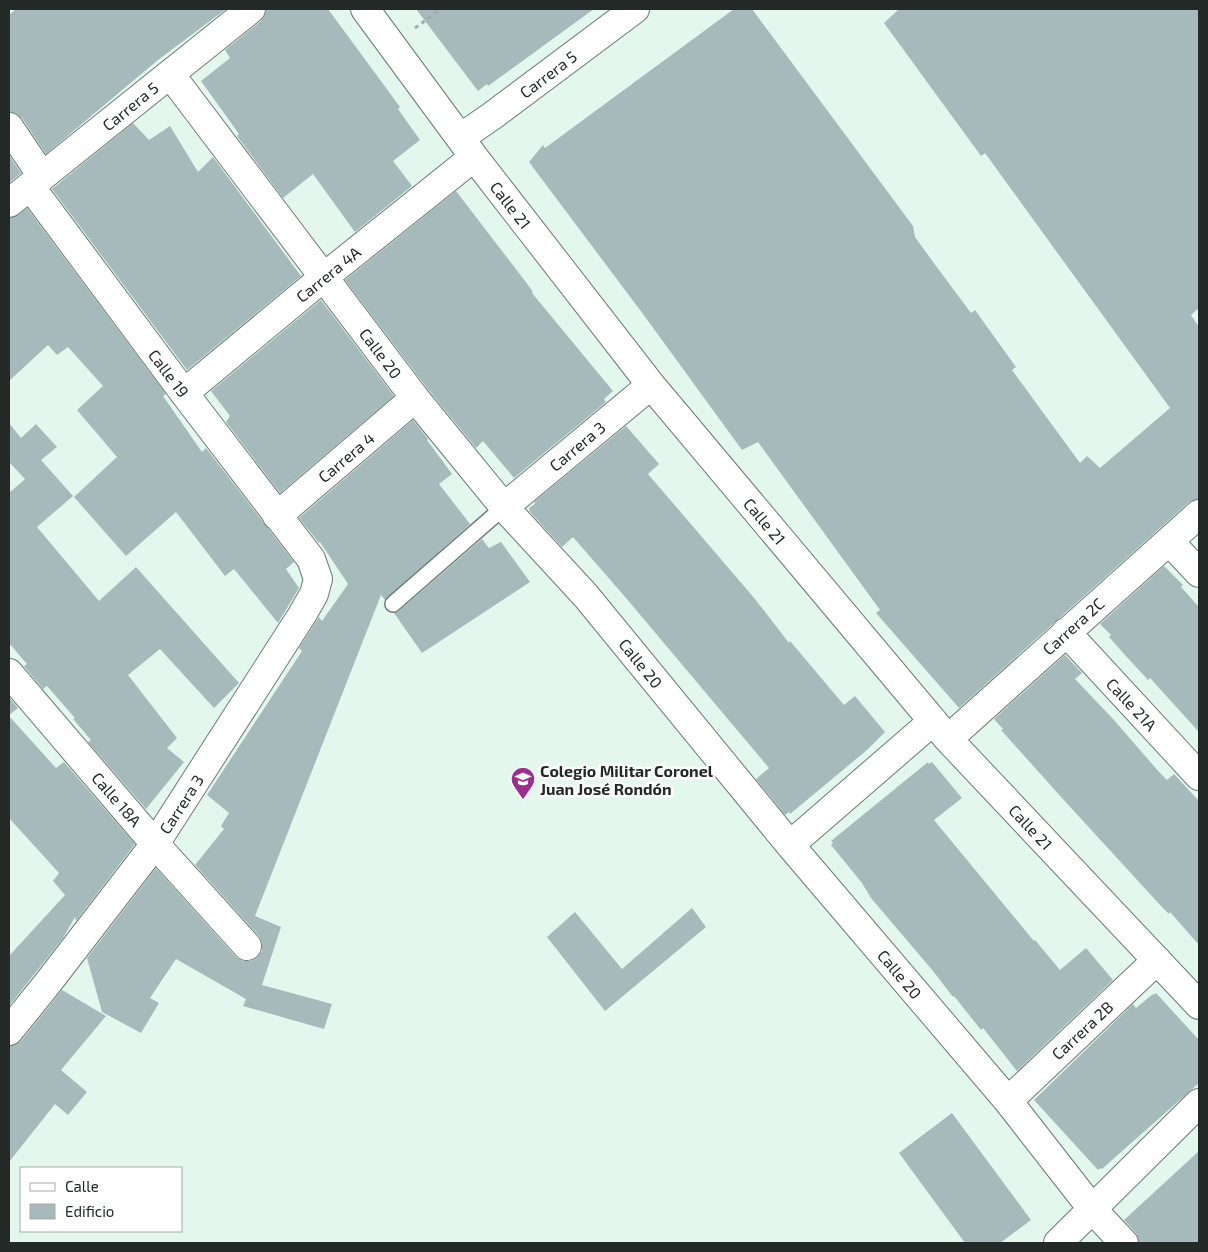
<svg xmlns="http://www.w3.org/2000/svg" width="1208" height="1252" viewBox="0 0 1208 1252" font-family="'Exo 2',sans-serif">
<style>
.building{fill:#a6babc}
.lines{fill:none;stroke-linecap:round;stroke-linejoin:round}
.service-casing{stroke:#6a7b75;stroke-width:18}
.minor-casing{stroke:#6a7b75;stroke-width:30}
.path{stroke:#9fafa9;stroke-width:3;stroke-dasharray:4 4;stroke-linecap:butt}
.service{stroke:#fff;stroke-width:15}
.minor{stroke:#fff;stroke-width:28}
.labels{text-anchor:middle;dominant-baseline:central;stroke-width:5;stroke-linejoin:round;paint-order:stroke}
.street-label{font-size:16px;fill:#222926;stroke:#fff}
.poi-label{font-size:16px;font-weight:bold;fill:#222926;stroke:#fff;text-anchor:start}
</style>
<rect width="100%" height="100%" fill="#e3f7ef"/>
<path class="building" d="M16,9H226L158,60L46,154L22,118L15,113L9,112V15Z
M266,9H328L400,107L398,109L420,140L393,161L412,186L355,232L313,174L283,198L237,136L239,134L201,81L230,58L225,50L261,21L265,15Z
M416,9H594L488,86L487,84L478,91Z
M734,9H752L913,226L915,237L936,266L971,313L975,310L1016,367L1012,370L1080,463L1087,456L1100,468L1170,408L1006,182L985,153L981,156L884,23L899,9H1199V308L1191,315L1199,327V499L1189,502L959,708L876,613L880,610L758,442L742,450L643,314L529,162L543,145L545,148Z
M133,123L149,140L170,126L198,172L213,157L301,276L187,370L52,189Z
M9,155L21,173L9,183Z
M456,191L525,281L533,292L532,293L613,391L604,399L606,402L514,478L483,441L476,448L427,388L345,280Z
M27,208L166,394L163,396L202,452L206,448L294,562L286,569L299,588L278,623L234,569L225,576L176,512L126,556L74,497L117,457L77,410L103,386L68,347L57,355L48,345L9,381V218L18,215Z
M321,300L394,396L280,493L226,422L230,416L211,391Z
M413,420L428,439L427,440L452,474L439,484L470,524L385,600L381,595L255,916L281,927L262,985L332,1004L324,1029L243,1006L246,999L176,959L150,998L159,1003L141,1033L102,1012L87,958L156,868L236,957L243,961H250L257,958L262,951V943L259,936L195,865L224,829L221,826L229,813L207,795L302,651L299,648L319,617L322,621L348,584L320,542L319,543L299,518Z
M9,423L21,438L36,424L57,447L41,460L73,496L37,527L99,601L136,567L239,683L214,708L160,649L128,675L177,738L167,748L184,762L146,809L88,742L91,740L73,719L75,718L47,686L43,689L24,666L27,664L9,643V493L25,479L9,462Z
M626,426L659,464L648,474L755,599L789,643L790,641L844,705L855,696L885,732L867,750L790,814L789,812L785,815L756,779L769,768L626,598L573,537L562,547L529,511L530,510L529,508L535,504L534,502Z
M482,539L489,548L501,542L530,582L422,653L394,613L399,611Z
M1164,566L1183,585L1181,587L1199,607V732L1150,678L1148,680L1125,655L1109,637L1111,635L1100,624Z
M1065,655L1082,673L1075,679L1114,720L1159,772L1167,780L1174,774L1199,801V945L1170,912L1169,914L1161,906L1062,798L1001,730L1003,729L994,719Z
M9,697L18,708L9,715Z
M9,716L56,768L64,762L135,844L76,921L75,917L63,938L9,1006V956L65,895L53,881L59,873L9,818Z
M928,762L929,764L932,762L962,798L934,820L1034,941L1035,940L1060,970L1086,948L1113,980L1017,1071L983,1028L981,1030L954,996L953,997L933,971L871,898L862,883L831,845L833,843L831,841Z
M692,908L706,927L605,1011L547,937L575,912L622,969Z
M62,990L106,1016L61,1070L87,1092L68,1115L55,1104L9,1162V1046L15,1045L21,1041Z
M1156,993L1199,1040V1083L1112,1160L1102,1169L1101,1168L1098,1170L1034,1100L1133,1004L1136,1008L1153,994L1154,995Z
M952,1113L1031,1220L1000,1243H965L899,1153Z
M1199,1151V1243H1139L1136,1233L1124,1220Z"/>
<g class="lines">
<defs>
<path id="service" d="M393,604L504,507"/>
<path id="minor" d="M365,9L474,157L651,385L948,739L1199,1005
M170,74L415,398L504,507L586,596L790,845L1008,1101L1093,1210L1124,1243
M9,127L42,176
M460,138L492,116L635,9
M9,203L251,9
M184,393L324,277L474,157
M504,507L651,385
M277,516L415,398
M1169,541L1199,573
M1066,632L1199,776
M9,673L155,844L247,946
M948,739L1199,514
M790,845L933,721
M9,1031L47,984L155,844L302,615L314,594L318,579L311,559L184,393L30,186
M1008,1101L1157,960
M1058,1243L1199,1103"/>
</defs>
<use href="#service" class="service-casing"/>
<use href="#minor" class="minor-casing"/>
<path class="path" d="M415,28L441,9"/>
<use href="#service" class="service"/>
<use href="#minor" class="minor"/>
</g>
<defs>
<symbol id="school-pin" viewBox="-11 -11 22 30"><path d="M0 17L-7.5 6A9.5 9.5 0 1 1 7.5 6Z" fill="#9b2f90" stroke="#fff"/><path d="M0-5L7-2L0 1L-7-2ZM-4 1L0 2.5L4 1V4Q0 6-4 4Z" fill="#fff"/></symbol>
</defs>
<g fill-rule="evenodd">
<use href="#school-pin" x="509" y="765" width="28" height="38"/>
</g>
<g class="labels">
<g class="street-label">
<text transform="translate(548 74) rotate(-37)">Carrera 5</text>
<text transform="translate(130 106) rotate(-39)">Carrera 5</text>
<text transform="translate(511 205) rotate(52)">Calle 21</text>
<text transform="translate(328 274) rotate(-39)">Carrera 4A</text>
<text transform="translate(381 353) rotate(53)">Calle 20</text>
<text transform="translate(169 373) rotate(53)">Calle 19</text>
<text transform="translate(577 446) rotate(-40)">Carrera 3</text>
<text transform="translate(346 457) rotate(-40)">Carrera 4</text>
<text transform="translate(765 521) rotate(50)">Calle 21</text>
<text transform="translate(1073 626) rotate(-42)">Carrera 2C</text>
<text transform="translate(641 663) rotate(51)">Calle 20</text>
<text transform="translate(1132 704) rotate(47)">Calle 21A</text>
<text transform="translate(117 799) rotate(49)">Calle 18A</text>
<text transform="translate(181 804) rotate(-57)">Carrera 3</text>
<text transform="translate(1031 827) rotate(47)">Calle 21</text>
<text transform="translate(900 974) rotate(50)">Calle 20</text>
<text transform="translate(1082 1030) rotate(-43)">Carrera 2B</text>
</g>
<g class="poi-label">
<text x="540" y="770">Colegio Militar Coronel<tspan x="540" dy="18">Juan José Rondón</tspan></text>
</g>
</g>
<rect width="1208" height="1252" fill="none" stroke="#222926" stroke-width="20"/>
<rect x="20" y="1167" width="162" height="65" fill="#ffffff" stroke="#a7a9a8"/>
<rect x="30" y="1183" width="25" height="8" fill="#ffffff" stroke="#a7a9a8"/>
<text x="65" y="1192" font-size="15" fill="#222926">Calle</text>
<rect x="30" y="1204" width="25" height="15" fill="#a6babc" stroke="#a7a9a8"/>
<text x="65" y="1217" font-size="15" fill="#222926">Edificio</text>
</svg>
